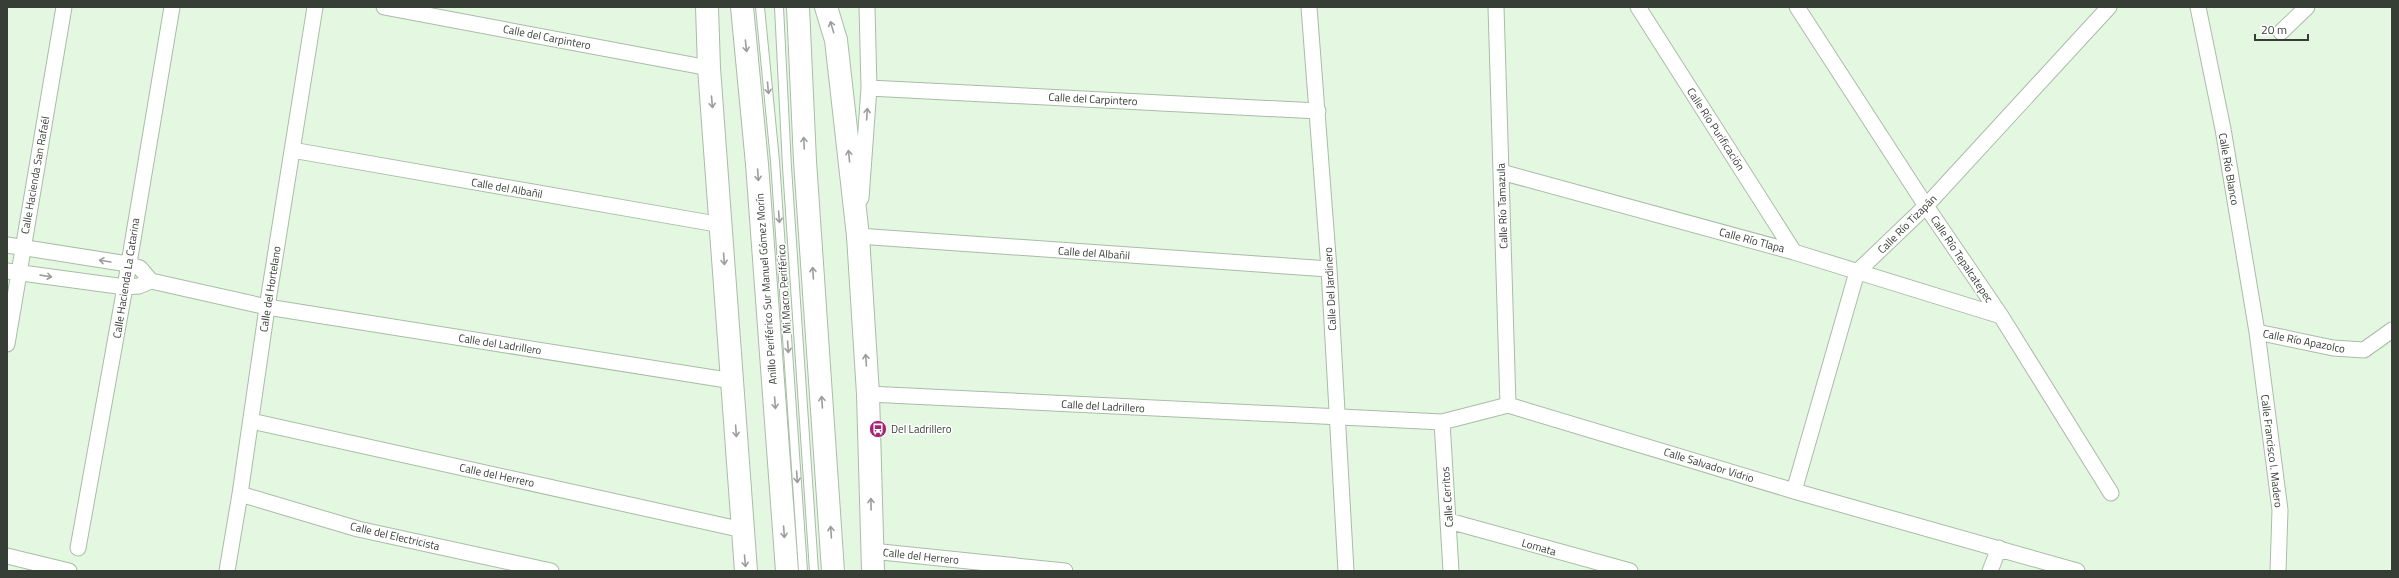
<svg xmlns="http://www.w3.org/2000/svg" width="2399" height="578" viewBox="0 0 2399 578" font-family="'Titillium Web',sans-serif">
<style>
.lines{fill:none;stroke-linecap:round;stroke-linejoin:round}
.service-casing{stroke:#a9bca7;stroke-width:10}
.minor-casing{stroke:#a9bca7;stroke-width:17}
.secondary-casing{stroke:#a9bca7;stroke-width:24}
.trunk-casing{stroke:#a9bca7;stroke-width:24}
.service{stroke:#fff;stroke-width:8}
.minor{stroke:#fff;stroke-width:15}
.secondary{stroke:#fff;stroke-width:22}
.trunk{stroke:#fff;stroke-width:22}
.oneway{stroke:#9b9e9a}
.labels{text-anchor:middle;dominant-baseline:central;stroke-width:3;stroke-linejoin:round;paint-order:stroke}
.street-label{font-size:11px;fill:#373e36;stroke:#fff}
.poi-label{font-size:11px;fill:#373e36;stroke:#fff;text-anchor:start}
</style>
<rect width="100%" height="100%" fill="#e4f8e1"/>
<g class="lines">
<defs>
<path id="service" d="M760,7L775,161L803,571
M779,7L787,167L814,571"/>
<path id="minor" d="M384,7L709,68
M1309,7L1329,269L1346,571
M1496,7L1508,405
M1638,7L1794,252
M1797,7L1926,206L2001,316L2111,493
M2198,7L2223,129L2257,332L2280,510L2278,571
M2281,32L2307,7
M869,88L1318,111
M292,150L722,225
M1501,172L1794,252L2001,316
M861,198L869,88L867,7
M858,228V236L1329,269
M7,245L128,264L140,268L151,281
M7,271L125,287L139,286L151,281L267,307L733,381
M2257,332L2333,348L2364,350L2392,330
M7,344L64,7
M868,394L1442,422L1508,405L1794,491L2077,571
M251,421L743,530
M1442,422L1451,571
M1794,491L1857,272L1926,206L2109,7
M240,494L358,529L551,571
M1449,521L1630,571
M78,548L125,287L172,7
M872,551L1065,571
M7,556L69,571
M227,571L240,494L268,301L315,7
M1990,571L1999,548"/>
<path id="secondary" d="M707,7L709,68L746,571
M858,236L868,394L873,571"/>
<path id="trunk" d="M742,7L757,164L787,571
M798,7L805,161L833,571
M826,7L836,40L858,236"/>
</defs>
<use href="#service" class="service-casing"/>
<use href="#minor" class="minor-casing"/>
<use href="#secondary" class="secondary-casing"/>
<use href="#trunk" class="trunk-casing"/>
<use href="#service" class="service"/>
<use href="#minor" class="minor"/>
<use href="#secondary" class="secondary"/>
<use href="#trunk" class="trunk"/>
</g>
<defs><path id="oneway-shaft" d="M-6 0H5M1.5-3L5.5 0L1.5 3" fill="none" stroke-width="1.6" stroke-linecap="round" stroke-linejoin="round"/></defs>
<g class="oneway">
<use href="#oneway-shaft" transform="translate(832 27) rotate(-107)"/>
<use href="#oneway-shaft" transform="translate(746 46) rotate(84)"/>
<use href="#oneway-shaft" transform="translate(768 88) rotate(85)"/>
<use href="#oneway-shaft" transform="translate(712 102) rotate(85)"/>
<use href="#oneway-shaft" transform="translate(867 114) rotate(-86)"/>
<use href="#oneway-shaft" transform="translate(804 143) rotate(-93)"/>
<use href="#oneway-shaft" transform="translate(849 156) rotate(-96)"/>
<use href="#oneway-shaft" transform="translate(758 175) rotate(86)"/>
<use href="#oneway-shaft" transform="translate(779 217) rotate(86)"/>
<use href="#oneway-shaft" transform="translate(724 259) rotate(86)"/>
<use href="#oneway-shaft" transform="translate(105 261) rotate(-171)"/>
<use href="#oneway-shaft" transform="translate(813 273) rotate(-94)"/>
<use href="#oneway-shaft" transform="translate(46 276) rotate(8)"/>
<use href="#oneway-shaft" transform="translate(788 347) rotate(86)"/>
<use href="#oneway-shaft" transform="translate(866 360) rotate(-94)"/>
<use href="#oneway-shaft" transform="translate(822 402) rotate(-94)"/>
<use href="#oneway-shaft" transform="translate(775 403) rotate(86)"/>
<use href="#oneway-shaft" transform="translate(736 431) rotate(86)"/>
<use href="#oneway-shaft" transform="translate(797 477) rotate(86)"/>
<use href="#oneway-shaft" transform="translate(871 504) rotate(-91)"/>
<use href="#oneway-shaft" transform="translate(784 532) rotate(86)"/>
<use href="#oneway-shaft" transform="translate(831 532) rotate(-94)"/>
<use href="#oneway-shaft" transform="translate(745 561) rotate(85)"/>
</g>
<defs>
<symbol id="bus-disc" viewBox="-11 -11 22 22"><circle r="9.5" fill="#a32375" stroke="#fff"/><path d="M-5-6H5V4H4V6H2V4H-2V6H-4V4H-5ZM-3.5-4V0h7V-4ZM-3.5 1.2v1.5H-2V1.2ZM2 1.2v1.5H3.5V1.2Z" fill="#fff"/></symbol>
</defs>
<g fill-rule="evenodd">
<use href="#bus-disc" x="868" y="419" width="20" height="20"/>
</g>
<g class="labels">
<g class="street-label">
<text transform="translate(547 37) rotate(11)">Calle del Carpintero</text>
<text transform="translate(1093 99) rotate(3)">Calle del Carpintero</text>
<text transform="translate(1716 129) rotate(57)">Calle Río Purificación</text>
<text transform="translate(2229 169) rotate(80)">Calle Río Blanco</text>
<text transform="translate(35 175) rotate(-80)">Calle Hacienda San Rafaél</text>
<text transform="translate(507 188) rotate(10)">Calle del Albañil</text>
<text transform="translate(1502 206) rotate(-92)">Calle Río Tamazula</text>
<text transform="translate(1907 224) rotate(-45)">Calle Río Tizapán</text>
<text transform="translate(1752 240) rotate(15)">Calle Río Tlapa</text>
<text transform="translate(1094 253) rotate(4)">Calle del Albañil</text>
<text transform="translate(1962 259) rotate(56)">Calle Río Tepalcatepec</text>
<text transform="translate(126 278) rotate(-81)">Calle Hacienda La Catarina</text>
<text transform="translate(270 289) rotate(-81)">Calle del Hortelano</text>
<text transform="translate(766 289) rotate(-94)">Anillo Periférico Sur Manuel Gómez Morín</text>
<text transform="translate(784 289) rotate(-94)">Mi Macro Periférico</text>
<text transform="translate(1330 289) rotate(-93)">Calle Del Jardinero</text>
<text transform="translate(2304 341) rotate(11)">Calle Río Apazolco</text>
<text transform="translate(500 344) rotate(9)">Calle del Ladrillero</text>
<text transform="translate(1103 406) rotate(3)">Calle del Ladrillero</text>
<text transform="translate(2272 451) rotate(83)">Calle Francisco I. Madero</text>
<text transform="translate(1709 465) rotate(17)">Calle Salvador Vidrio</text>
<text transform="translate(497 475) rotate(12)">Calle del Herrero</text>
<text transform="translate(1447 497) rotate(-94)">Calle Cerritos</text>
<text transform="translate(395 536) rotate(13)">Calle del Electricista</text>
<text transform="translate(1539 547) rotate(16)">Lomata</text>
<text transform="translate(921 556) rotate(6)">Calle del Herrero</text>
</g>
<g class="poi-label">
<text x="891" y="429">Del Ladrillero</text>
</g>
</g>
<rect width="2399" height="578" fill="none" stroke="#373e36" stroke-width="16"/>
<path d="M2255 34v6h53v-6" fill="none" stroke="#373e36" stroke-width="2"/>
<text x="2261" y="34" font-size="12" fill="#373e36" stroke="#ffffff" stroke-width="3" paint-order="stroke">20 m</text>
</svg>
